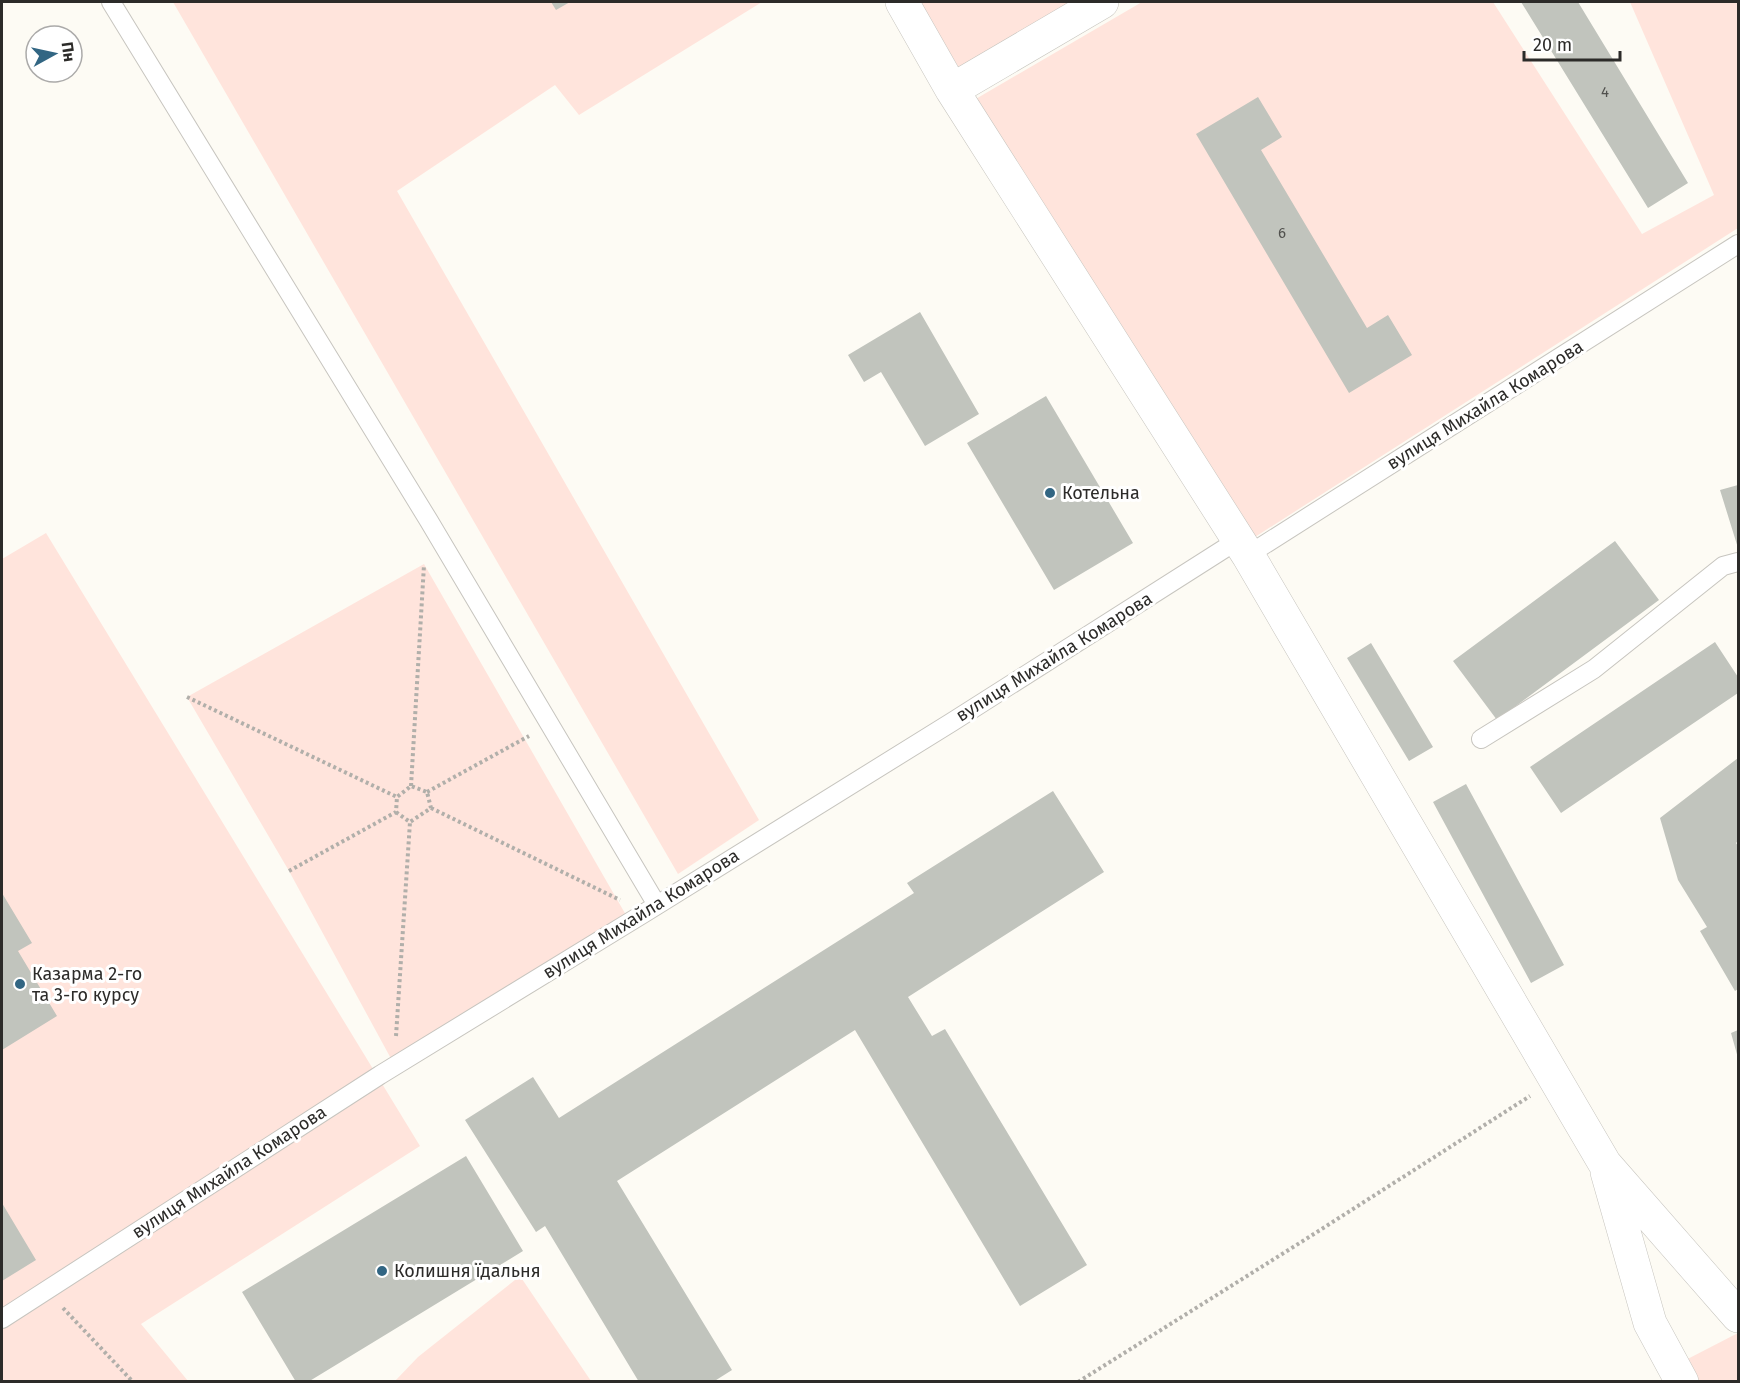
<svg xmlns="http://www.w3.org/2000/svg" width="1740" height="1383" viewBox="0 0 1740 1383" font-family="'Fira Sans',sans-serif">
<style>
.green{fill:#ffe4dc}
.building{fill:#c1c4bd}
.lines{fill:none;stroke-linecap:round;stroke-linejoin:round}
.lane-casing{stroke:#c7c5bf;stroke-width:20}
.street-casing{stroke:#c7c5bf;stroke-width:34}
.path{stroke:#b1afaa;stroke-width:4;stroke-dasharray:3 3;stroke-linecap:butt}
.lane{stroke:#fff;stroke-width:18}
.street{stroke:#fff;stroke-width:33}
.poi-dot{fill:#326683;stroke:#fff;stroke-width:2}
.labels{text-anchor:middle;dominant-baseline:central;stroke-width:6;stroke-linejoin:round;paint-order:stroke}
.number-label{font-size:15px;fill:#51514e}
.street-label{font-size:18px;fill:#2c2b29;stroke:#fff}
.poi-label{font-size:18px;fill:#2c2b29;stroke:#fff;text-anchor:start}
</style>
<rect width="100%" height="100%" fill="#fdfbf4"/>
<path class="green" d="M173,2H762L579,115L555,85L397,191L759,820L678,874Z
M919,2H1082L962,73Z
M1142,2H1493L1642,234L1714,195L1630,2H1738V228L1255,537L974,100Z
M46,533L420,1146L141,1324L188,1381H2V559Z
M424,564L630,922L395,1066L289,871L187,697Z
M520,1276L591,1381H395L418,1357Z
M1738,1333V1381H1682L1674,1366Z"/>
<path class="building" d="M551,2H570L556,10Z
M1521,2H1578L1688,183L1648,208Z
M1258,97L1282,137L1261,150L1367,328L1388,315L1412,355L1349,393L1196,134Z
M920,312L979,414L925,446L881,372L864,382L848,355Z
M1046,396L1133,543L1054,590L967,443Z
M1738,485V548L1720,490Z
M1615,541L1659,600L1497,720L1453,661Z
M1715,642L1738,677V693L1561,813L1530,767Z
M1371,643L1433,747L1409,761L1347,658Z
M1738,758V841L1736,843L1738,846V989L1735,991L1700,931L1707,927L1678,880L1660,818Z
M1466,784L1564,965L1531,983L1433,802Z
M1053,791L1104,872L908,997L932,1036L945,1029L1087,1265L1020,1306L855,1030L617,1181L732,1370L713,1382H639L545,1226L536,1232L465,1120L533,1077L559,1118L914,893L907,883Z
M2,893L32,943L18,951L57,1016L2,1050Z
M1738,1030V1058L1731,1033Z
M466,1156L523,1251L308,1382H296L242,1292Z
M2,1203L36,1260L2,1281Z"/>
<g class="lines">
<defs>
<path id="lane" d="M111,2L429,521L657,905
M1248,555L1738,244
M1481,739L1594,669L1723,566L1738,562
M2,1319L380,1075L646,912L952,722L1238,540"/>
<path id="street" d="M902,2L952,90L1248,555L1605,1164L1738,1316
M952,90L1102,2
M1607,1172L1650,1323L1682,1382"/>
</defs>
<use href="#lane" class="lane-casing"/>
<use href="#street" class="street-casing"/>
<path class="path" d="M187,697L397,797
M411,786L424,565
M427,792L529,736
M431,808L620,900
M289,871L396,812L397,797L411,786L427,792L431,808L410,822L396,812
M396,1036L410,822
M63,1308L133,1382
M1078,1382L1306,1239L1530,1096"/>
<use href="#lane" class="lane"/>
<use href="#street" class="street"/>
</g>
<g class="poi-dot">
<circle cx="1050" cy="493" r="6"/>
<circle cx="20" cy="984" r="6"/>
<circle cx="382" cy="1271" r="6"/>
</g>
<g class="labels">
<g class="number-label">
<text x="1605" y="92">4</text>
<text x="1282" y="233">6</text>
</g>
<g class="street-label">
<text transform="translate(1485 405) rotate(-32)">вулиця Михайла Комарова</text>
<text transform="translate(1054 657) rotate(-32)">вулиця Михайла Комарова</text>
<text transform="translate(641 914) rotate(-32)">вулиця Михайла Комарова</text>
<text transform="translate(229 1172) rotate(-33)">вулиця Михайла Комарова</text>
</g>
<g class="poi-label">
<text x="1062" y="493">Котельна</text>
<text x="32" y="974">Казарма 2-го<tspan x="32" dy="21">та 3-го курсу</tspan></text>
<text x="394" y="1271">Колишня їдальня</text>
</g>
</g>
<rect width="1740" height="1383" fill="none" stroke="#2c2b29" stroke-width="6"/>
<g transform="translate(54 54) rotate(82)"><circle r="28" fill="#ffffff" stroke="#abaaa9" stroke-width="1.5"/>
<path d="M0-4.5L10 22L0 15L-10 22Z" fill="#326683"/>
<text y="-9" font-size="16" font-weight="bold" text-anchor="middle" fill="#2c2b29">Пн</text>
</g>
<path d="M1524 51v9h96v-9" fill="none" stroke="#2c2b29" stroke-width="3"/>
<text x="1533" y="51" font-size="18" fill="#2c2b29" stroke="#ffffff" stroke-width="4.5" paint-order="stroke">20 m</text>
</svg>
